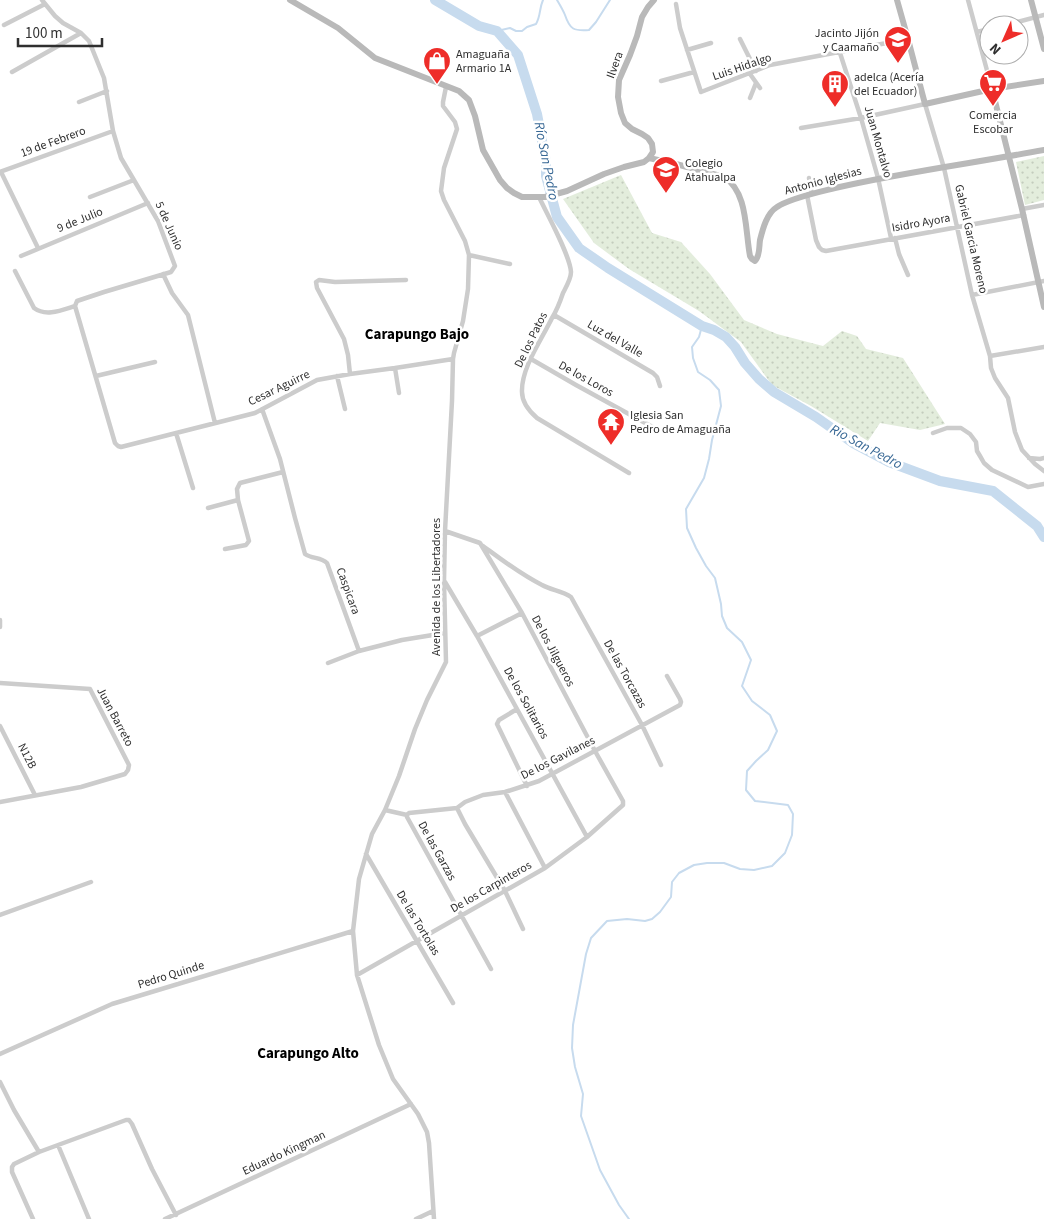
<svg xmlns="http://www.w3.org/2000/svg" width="1044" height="1219" viewBox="0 0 1044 1219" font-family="'Source Sans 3',sans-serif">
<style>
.park{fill:url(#park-dots)}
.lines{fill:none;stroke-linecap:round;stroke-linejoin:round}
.stream{stroke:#c7dbee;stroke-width:2}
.river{stroke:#c7dbee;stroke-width:10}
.street{stroke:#ccc;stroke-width:4.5}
.secondary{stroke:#b9b9b9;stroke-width:6}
.labels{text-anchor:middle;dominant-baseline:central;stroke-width:5;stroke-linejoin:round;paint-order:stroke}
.poi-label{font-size:12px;fill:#2f2f2f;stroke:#fff;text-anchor:start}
.street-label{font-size:12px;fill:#2f2f2f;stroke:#fff}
.water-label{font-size:14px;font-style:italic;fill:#386895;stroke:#fff}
.quarter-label{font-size:15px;font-weight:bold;fill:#000;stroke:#fff}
</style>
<defs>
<pattern id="park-dots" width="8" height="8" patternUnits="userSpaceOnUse" patternTransform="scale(1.25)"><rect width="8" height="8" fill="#e3eddc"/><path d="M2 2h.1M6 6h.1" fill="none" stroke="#c3ccbd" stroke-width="1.8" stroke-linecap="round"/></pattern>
</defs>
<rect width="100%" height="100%" fill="#fff"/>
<path class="park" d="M1044,156V200L1025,205L1016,162Z
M621,175L652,233L681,242L710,274L744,320L777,334L823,346L842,331L857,336L866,349L903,358L945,424L920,430L880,423L868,441L811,406L772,385L741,342L699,311L629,269L594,243L563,199Z"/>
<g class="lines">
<path class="stream" d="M557,0C560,5 563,10 565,15C570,30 574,31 589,30L596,22L610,0
M497,31L510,28L516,31H522L527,27L536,24C541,15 539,9 543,0
M629,1219L619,1205L600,1170L581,1116L583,1094L575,1067L572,1048L573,1025L586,954L591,938L607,921L627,919L645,921L652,919L660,912L671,897L672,882L679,873L694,865L707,863H724L740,869L754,870L772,866L785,853L792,835L793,814L788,805L755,801L746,790L747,771L756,761L768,750L777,731L770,715L752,701L742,686L751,660L742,642L727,628L722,616L721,604L715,578L706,566L696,548L687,528L686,509L704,478L709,459L712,440L721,406L719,390L710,380L698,372L693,358L692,347L699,337L702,326"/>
<path class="river" d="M435,0L479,26L497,31L518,55L537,114L546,162V176L557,217L579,248L608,268L702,326L714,330L726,337L735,347L745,363L759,379L774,392L816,417L853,443L889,462L940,481L993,491L1037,526L1044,537"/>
<path class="street" d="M42,0L55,16L63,23L81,33L89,41L104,78L113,131L121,158L158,221L175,266L171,272L104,292L77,301L75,306L115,443L118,446L121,447L255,413L317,380L350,374L395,368L453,359
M968,0L992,89
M676,4L680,28L701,92L770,65L908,39
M4,25L45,4
M1006,25L1044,15
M977,32L989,29
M740,39L756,71
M687,50L711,43
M840,53L861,118L878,178L891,238
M12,72L81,33
M750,74L760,88
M661,81L694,72
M750,98L756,83
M79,102L107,91
M801,128L861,118L925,104L944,168L972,295L990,356L991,368L995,378L1008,398L1015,432L1022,450L1035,464L1044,471
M0,172L113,131
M1,172L38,248
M809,178L812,194
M807,195L816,240L819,247L822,250L826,251L1024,215
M90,197L134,180
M539,197C547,214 570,255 571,272C571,279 566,287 563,293C560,302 557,310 552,318C542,339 521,368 522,392C522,403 529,411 537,418L629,473
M1022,209L1044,205
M895,238L899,254L908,275
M469,255L510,264
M21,256L148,203
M15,271L34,308C46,317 62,310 75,306
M163,274L172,293L188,315L215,423
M972,295L1044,281
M554,315L653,373L657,377L660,386
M990,356L1044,347
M531,359L576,385L658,430
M395,368L399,393
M350,374L348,355L344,339L317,288L316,282L319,280L335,282L406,280
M96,376L155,362
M337,376L345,409
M262,409L280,459L295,518L305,554C312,559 321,557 327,563L359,651L402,640L445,633
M176,433L193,488
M933,433L947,428H961L970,434L976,442L977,451L980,456L984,463L992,470L1028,487L1044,484
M1029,458L1040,459L1044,458
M208,508L238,500L237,489L240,483L283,472
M483,546C502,560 520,574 542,585C551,590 562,591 571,597L642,725L661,765
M225,549L246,545L249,541L238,500
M445,582L477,636L587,837
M0,620V627
M477,636L522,613
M328,663L359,651
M0,683L90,689L129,765L128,770L125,774L81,787L0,802
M517,709L499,720L497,724L527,786
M0,726L35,795
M505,792L545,868
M457,808L465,824L505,891L523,929
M385,810L407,815V817L491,969
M407,815L409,813L457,808L465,802L483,795L505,792L539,781L680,705L681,702L680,699L667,676
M366,854L453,1003
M0,915L91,882
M357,975L545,868L587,837L623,805V801L595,751L522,613L480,543L445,531
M0,1054L112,1004L353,931
M0,1082L14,1110L39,1152
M58,1145L89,1219
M33,1219L12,1172V1167L14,1164L39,1152L126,1120H129L132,1124L152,1169L176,1215
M165,1219L411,1104
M416,1219L433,1211
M434,1219L429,1143L427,1132L418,1114L393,1079L379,1045L357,975L353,931L359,879L372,834L385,810L399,776L415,729L427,700L446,662L444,581L445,531L452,401L453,359L454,353L463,321L468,289L469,255L465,241L444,200L441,191L444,168L457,129L455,122L443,106V102L446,87"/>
<path class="secondary" d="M290,0L338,28L375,58L459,91L469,100L475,116L483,150L500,180L507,188L514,193L522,197H545L567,191L604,174L624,167L644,162L649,158L653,152L652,144L648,138L642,134L632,129L625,123L621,113L618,97L619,80L630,55L637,36L642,17L648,7L654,0
M897,0L908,39L925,104L992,89L1044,81
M1031,0L1044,49
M992,89L1022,209L1044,307
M649,158L676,164L724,177C748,192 745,230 750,256L752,259L755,261C760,256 759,247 760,240C763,228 767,213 777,207C790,198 819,192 835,188C904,172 974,163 1044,150"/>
</g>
<defs>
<symbol id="school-pin" viewBox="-11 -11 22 30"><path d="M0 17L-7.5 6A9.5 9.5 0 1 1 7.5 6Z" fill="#ee2d29" stroke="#fff"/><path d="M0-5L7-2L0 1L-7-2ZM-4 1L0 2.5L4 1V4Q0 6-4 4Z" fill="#fff"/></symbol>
<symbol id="shop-pin" viewBox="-11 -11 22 30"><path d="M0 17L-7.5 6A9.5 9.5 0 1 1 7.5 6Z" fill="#ee2d29" stroke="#fff"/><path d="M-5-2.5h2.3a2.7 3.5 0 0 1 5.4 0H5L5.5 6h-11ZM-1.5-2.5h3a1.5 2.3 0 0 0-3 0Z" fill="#fff"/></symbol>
<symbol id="supermarket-pin" viewBox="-11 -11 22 30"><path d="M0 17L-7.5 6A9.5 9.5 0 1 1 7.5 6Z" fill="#ee2d29" stroke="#fff"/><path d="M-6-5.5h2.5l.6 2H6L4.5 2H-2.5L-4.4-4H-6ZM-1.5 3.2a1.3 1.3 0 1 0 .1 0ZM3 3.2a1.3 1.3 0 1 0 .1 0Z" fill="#fff"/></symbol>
<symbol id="building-pin" viewBox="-11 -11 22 30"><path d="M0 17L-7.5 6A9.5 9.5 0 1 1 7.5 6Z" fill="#ee2d29" stroke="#fff"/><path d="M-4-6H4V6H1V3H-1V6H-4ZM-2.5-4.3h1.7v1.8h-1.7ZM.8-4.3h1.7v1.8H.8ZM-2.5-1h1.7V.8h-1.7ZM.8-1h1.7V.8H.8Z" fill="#fff"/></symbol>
<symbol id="temple-pin" viewBox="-11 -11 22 30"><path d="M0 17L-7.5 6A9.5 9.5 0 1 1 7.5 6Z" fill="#ee2d29" stroke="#fff"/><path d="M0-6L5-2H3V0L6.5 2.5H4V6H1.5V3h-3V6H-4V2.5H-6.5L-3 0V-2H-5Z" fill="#fff"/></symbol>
</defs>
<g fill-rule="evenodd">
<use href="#school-pin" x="882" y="24" width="32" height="43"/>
<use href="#shop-pin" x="421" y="45" width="32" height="43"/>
<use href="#supermarket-pin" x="977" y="67" width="32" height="43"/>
<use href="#building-pin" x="819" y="68" width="32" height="43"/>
<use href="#school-pin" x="650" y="154" width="32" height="43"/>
<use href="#temple-pin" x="595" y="406" width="32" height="43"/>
</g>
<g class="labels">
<g class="poi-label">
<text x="879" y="33" text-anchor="end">Jacinto Jijón<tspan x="879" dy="14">y Caamaño</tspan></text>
<text x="456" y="54">Amaguaña<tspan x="456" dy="14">Armario 1A</tspan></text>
<text x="854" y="77">adelca (Acería<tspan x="854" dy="14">del Ecuador)</tspan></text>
<text x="993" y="115" text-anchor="middle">Comercia<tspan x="993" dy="14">Escobar</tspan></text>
<text x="685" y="163">Colegio<tspan x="685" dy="14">Atahualpa</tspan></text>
<text x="630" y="415">Iglesia San<tspan x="630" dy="14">Pedro de Amaguaña</tspan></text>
</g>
<g class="street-label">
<text transform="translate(615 65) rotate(-70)">Ilvera</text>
<text transform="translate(742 67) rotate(-19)">Luis Hidalgo</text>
<text transform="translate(53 142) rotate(-20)">19 de Febrero</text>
<text transform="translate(878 142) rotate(74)">Juan Montalvo</text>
<text transform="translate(823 181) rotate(-15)">Antonio Iglesias</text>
<text transform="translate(80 220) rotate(-22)">9 de Julio</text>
<text transform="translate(921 223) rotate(-10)">Isidro Ayora</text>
<text transform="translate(169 226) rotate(66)">5 de Junio</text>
<text transform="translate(971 239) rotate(77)">Gabriel Garcia Moreno</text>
<text transform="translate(615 339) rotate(30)">Luz del Valle</text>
<text transform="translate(531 340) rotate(-64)">De los Patos</text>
<text transform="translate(586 379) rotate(29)">De los Loros</text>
<text transform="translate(279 388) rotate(-26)">Cesar Aguirre</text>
<text transform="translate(436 587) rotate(-90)">Avenida de los Libertadores</text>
<text transform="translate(348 591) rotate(70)">Caspicara</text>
<text transform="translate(553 651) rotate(62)">De los Jilgueros</text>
<text transform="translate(625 674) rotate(61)">De las Torcazas</text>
<text transform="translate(526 703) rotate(61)">De los Solitarios</text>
<text transform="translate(115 717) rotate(62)">Juan Barreto</text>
<text transform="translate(27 756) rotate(63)">N12B</text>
<text transform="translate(558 758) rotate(-27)">De los Gavilanes</text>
<text transform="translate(437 851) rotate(61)">De las Garzas</text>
<text transform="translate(491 887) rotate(-30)">De los Carpinteros</text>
<text transform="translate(418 923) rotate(59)">De las Tortolas</text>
<text transform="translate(171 975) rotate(-17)">Pedro Quinde</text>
<text transform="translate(284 1153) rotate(-25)">Eduardo Kingman</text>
</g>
<g class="water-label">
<text transform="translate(546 161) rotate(79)">Río San Pedro</text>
<text transform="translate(866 447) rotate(28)">Rio San Pedro</text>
</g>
<g class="quarter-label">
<text x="417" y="334">Carapungo Bajo</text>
<text x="308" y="1053">Carapungo Alto</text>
</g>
</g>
<g transform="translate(1004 40) rotate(225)"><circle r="24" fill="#ffffff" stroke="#acacac"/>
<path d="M0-4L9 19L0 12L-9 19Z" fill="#ee2d29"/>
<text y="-8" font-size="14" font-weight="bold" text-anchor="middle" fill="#2f2f2f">N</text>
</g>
<path d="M18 38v8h84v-8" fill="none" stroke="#2f2f2f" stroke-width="2.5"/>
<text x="25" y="38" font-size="15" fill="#2f2f2f" stroke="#ffffff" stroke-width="4" paint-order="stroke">100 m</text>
</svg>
